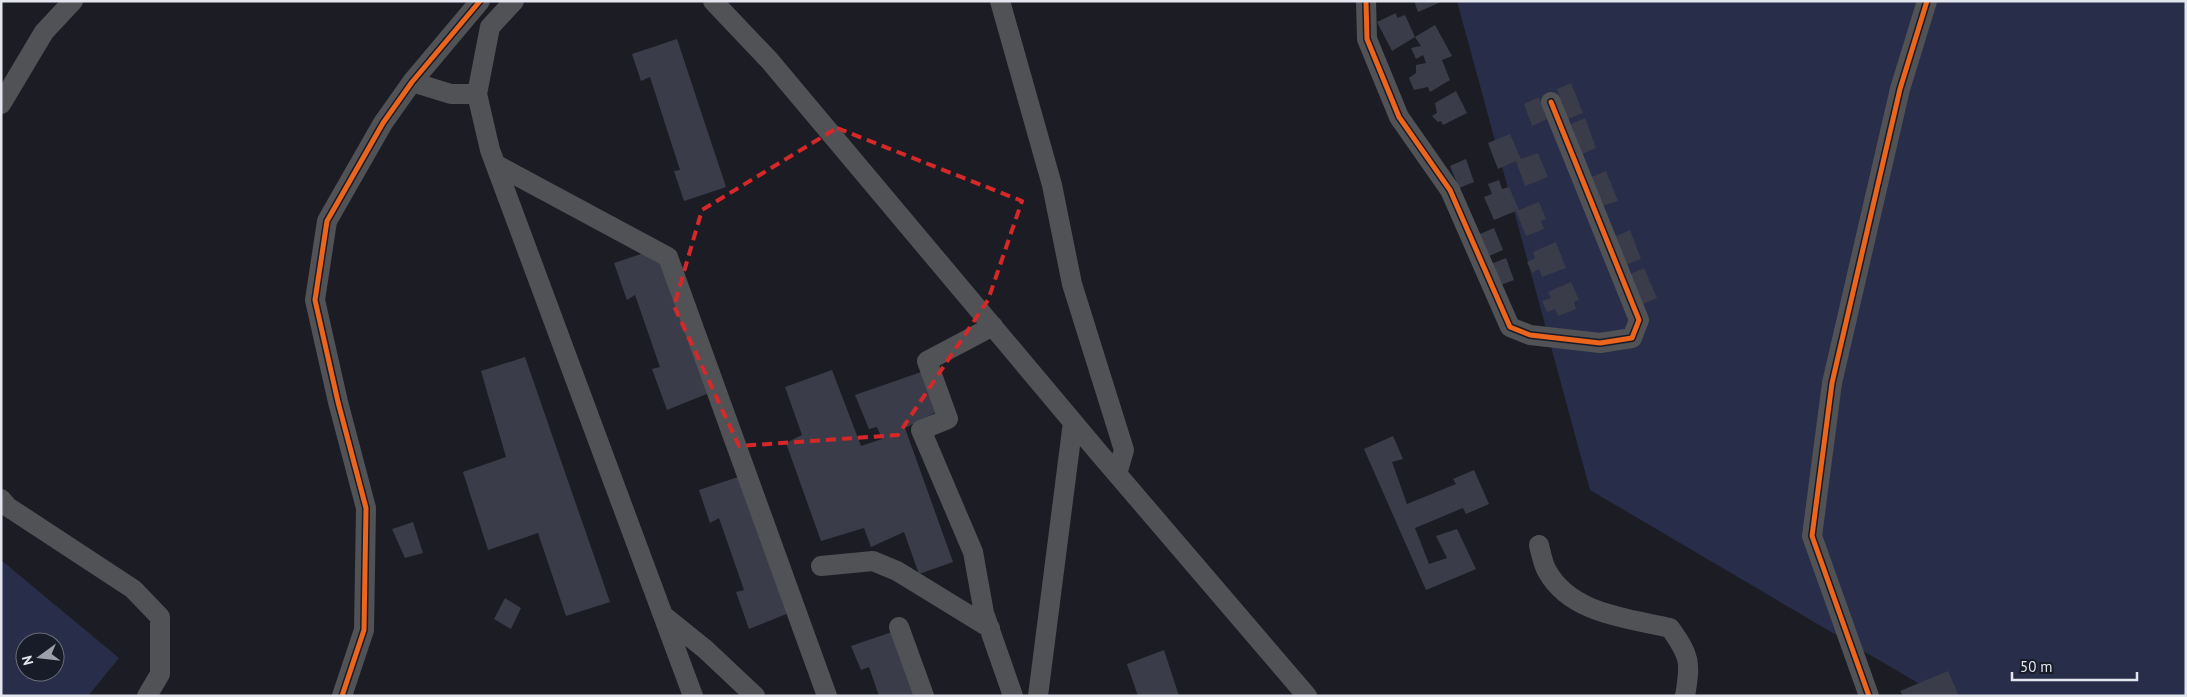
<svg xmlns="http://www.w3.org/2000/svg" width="2187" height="697" viewBox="0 0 2187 697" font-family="'PT Sans',sans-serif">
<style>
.green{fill:#282e49;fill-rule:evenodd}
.building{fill:#3a3c49}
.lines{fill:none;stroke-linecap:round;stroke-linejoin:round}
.minor{stroke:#515255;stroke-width:20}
.cycleway-casing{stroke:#181b28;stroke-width:8}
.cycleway{stroke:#eb651d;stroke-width:5}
.marked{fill:none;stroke:#d62828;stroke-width:4;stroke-dasharray:10 6;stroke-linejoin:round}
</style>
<rect width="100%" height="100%" fill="#1c1d24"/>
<path class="green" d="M1457,1H2186V696H1940L1590,490Z
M1,560L119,658L88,696H1ZM25,642H55V672H25Z"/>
<path class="building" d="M1414,1H1443L1418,12Z
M1396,13L1397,18L1405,15L1415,37L1435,25L1452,56L1442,60L1450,80L1430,92L1428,87L1414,90L1409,78L1416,73V65L1426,63L1423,55L1416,59L1411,48L1421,46L1415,37L1392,51L1377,22Z
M677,39L726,187L684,201L674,171L680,170L650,77L641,81L632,54Z
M1571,83L1583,113L1568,119L1557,89Z
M1456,91L1467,113L1443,125L1441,121L1438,122L1432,116L1437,113L1435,103Z
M1539,97L1547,119L1532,126L1524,104Z
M1585,118L1596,148L1582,154L1571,124Z
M1510,134L1521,159L1538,153L1548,177L1525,186L1516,161L1498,169L1488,143Z
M1466,159L1474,182L1459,188L1450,166Z
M1606,171L1618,201L1602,206L1591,177Z
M1499,180L1502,189L1509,187L1519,210L1539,202L1546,219L1541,221L1544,229L1526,236L1516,211L1494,220L1484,197L1492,194L1488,184Z
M1494,228L1503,250L1487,257L1478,235Z
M1630,230L1641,259L1625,265L1614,237Z
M1556,242L1566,268L1542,277L1539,269L1532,273L1527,262L1535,258L1533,252Z
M659,248L709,393L667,410L652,369L660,367L635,295L627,300L614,263Z
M1506,258L1514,280L1498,286L1491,264Z
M1644,268L1657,298L1641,305L1629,275Z
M1571,282L1579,300L1574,302L1576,309L1558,316L1555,309L1547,312L1542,301L1551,298L1548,292Z
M525,357L610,602L566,616L538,533L488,550L463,472L506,457L481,371Z
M832,370L861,446L882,439L877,427L869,429L855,395L927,370L940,410L905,428L953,562L919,574L904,532L871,547L864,528L821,541L786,443L802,435L785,387Z
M1393,436L1403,459L1392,462L1407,504L1456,484L1453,479L1474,470L1489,504L1466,514L1463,508L1415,528L1429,564L1447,558L1436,536L1457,529L1476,569L1426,590L1364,449Z
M738,477L789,613L749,629L736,592L744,590L719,518L710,523L699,490Z
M413,522L423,553L405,558L392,529Z
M505,598L521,608L511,629L494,619Z
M895,631L919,696H879L869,667L861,670L851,646Z
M1164,650L1179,696H1138L1127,664Z
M1948,671L1959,696H1903L1900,691Z"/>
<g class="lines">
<path class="minor" d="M514,1L490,27L477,94L490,150L693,696
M713,1L769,60L1099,453L1307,696
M1000,1L1052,185L1072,284L1124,450L1117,474
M1366,1L1367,39L1399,117L1450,190L1510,327L1530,335L1600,343L1632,338L1639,320L1551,102
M412,82L451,94H477
M1,104L44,32L73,1
M495,164L668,257L827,696
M993,326L927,361L948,419L921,430L973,552L984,613L1013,696
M1,499L8,507L133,589L160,617V674L147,696
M1539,545C1541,553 1543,564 1547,571C1571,614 1627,618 1670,628C1690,656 1691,662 1685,696
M821,566L873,561L897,571L990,628
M664,616L705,649L755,696
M899,627L924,696
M342,696L364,630L366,508L338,402L315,300L327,221L383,123L412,82L480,1
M1038,696L1073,422
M1869,696L1812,536L1832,383L1900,89L1927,1"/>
<defs>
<path id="cycleway" d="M1366,1L1367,39L1399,117L1450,190L1510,327L1530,335L1600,343L1632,338L1639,320L1551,102
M342,696L364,630L366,508L338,402L315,300L327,221L383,123L412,82L480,1
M1869,696L1812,536L1832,383L1900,89L1927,1"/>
</defs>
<use href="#cycleway" class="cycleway-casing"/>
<use href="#cycleway" class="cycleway"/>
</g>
<path class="marked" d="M837,128L1022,201L988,300L898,435L739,446L674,306L702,210Z"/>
<rect width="2187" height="697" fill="none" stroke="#e3e6ef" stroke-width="5"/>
<g transform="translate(40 657) rotate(255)"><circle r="24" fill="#181b28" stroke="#696c78"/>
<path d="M0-4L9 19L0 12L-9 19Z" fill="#9da0a8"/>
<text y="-8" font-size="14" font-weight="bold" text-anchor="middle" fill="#e3e6ef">N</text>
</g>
<path d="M2012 672v8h125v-8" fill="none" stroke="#e3e6ef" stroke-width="2.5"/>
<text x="2020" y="672" font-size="15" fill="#e3e6ef" stroke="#181b28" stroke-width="4" paint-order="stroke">50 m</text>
</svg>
